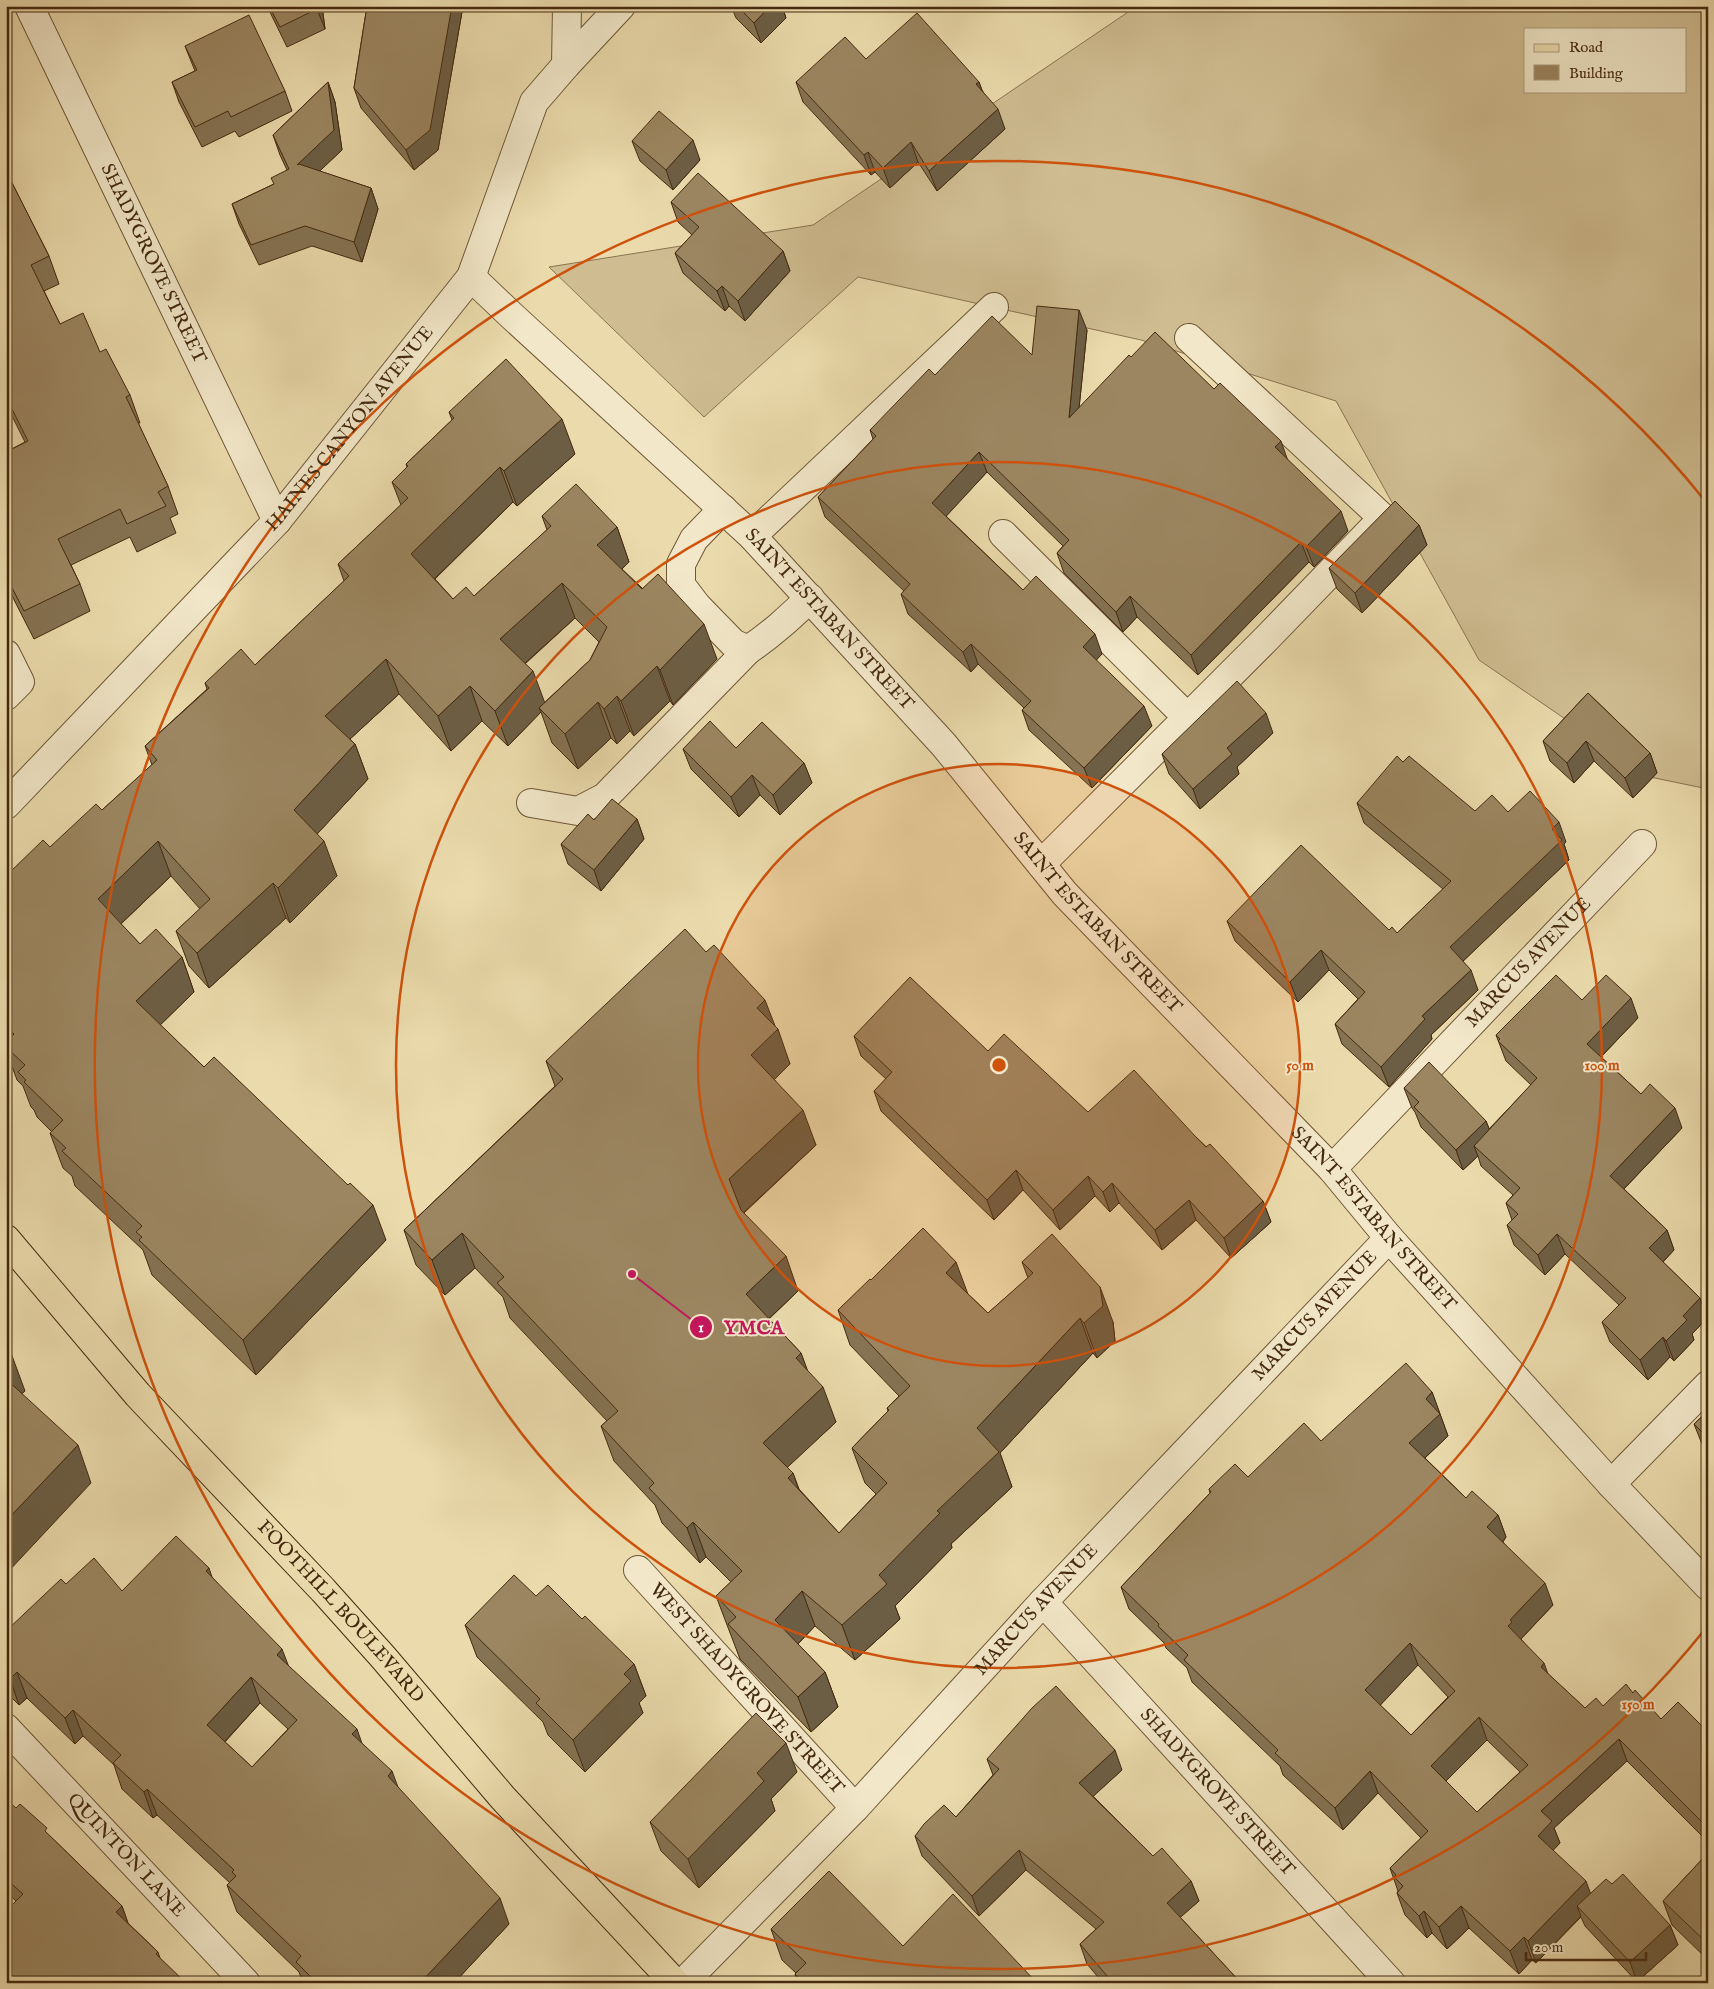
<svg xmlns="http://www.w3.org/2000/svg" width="1714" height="1989" viewBox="0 0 1714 1989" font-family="'IM FELL English',serif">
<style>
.grass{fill:#cfbd91;stroke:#8a7350;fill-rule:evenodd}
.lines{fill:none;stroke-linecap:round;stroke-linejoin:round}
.minor-casing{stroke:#6e5636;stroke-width:30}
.major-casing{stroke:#44290f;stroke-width:30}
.minor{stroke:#f2e8c9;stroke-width:28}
.major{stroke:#ebdbac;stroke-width:28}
.wall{fill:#857353;stroke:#44290f;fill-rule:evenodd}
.shaded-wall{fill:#6c5e44;stroke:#44290f}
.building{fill:#9b8661;stroke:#44290f;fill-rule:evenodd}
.ring{fill:none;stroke:#cf520c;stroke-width:2.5}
.labels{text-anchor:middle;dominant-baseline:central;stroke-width:4;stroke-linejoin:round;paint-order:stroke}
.street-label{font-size:19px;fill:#44290f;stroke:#f2e8c9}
.centre{fill:#cf520c;stroke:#f2e8c9;stroke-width:2.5}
.ring-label{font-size:15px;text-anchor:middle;font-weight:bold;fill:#cf520c;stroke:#f2e8c9;stroke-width:4;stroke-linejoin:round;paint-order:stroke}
.leader{fill:none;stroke:#c2185b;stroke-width:2}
.callout-dot{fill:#c2185b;stroke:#f2e8c9;stroke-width:2}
.mark-label{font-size:15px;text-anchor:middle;font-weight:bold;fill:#fff}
.callout-label{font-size:20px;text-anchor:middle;font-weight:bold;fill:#c2185b;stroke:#f2e8c9;stroke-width:4;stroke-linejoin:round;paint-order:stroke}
</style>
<rect width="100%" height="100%" fill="#ebdbac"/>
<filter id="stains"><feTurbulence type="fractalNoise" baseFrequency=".004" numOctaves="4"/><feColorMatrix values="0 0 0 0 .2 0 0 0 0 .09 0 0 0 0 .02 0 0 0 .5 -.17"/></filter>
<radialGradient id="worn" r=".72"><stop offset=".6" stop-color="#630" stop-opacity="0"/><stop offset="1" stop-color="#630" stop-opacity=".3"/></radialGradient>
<path class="grass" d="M1137,6H1708V789L1650,777L1479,660L1336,401L1141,340L858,277L704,417L549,267L813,225ZM1525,29H1685V91H1525Z"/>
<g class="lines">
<defs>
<g id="minor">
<path id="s1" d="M29,6L277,521"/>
<path d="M566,65L567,6"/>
<path id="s2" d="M471,277L512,316L752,536L944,745L1065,894L1332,1169L1389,1238L1611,1484L1708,1586"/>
<path d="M723,509L694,539L681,564V585L697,606L733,643L748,650C771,635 790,617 810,598"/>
<path d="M1003,534L1188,718"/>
<path d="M752,536L994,307"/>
<path d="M6,654L20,682L6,696"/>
<path d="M531,803L578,811L605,797L748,650"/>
<path id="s3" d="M6,805L277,521L471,277L534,102L566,65L621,6"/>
<path d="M1041,864L1266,639L1383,518L1189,338"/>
<path id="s4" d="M1332,1169L1642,844"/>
<path d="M1611,1484L1708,1385"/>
<path id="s5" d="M638,1570L855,1808"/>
<path id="s6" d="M1043,1602L1391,1983"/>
<path id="s7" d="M6,1728L246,1983"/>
<path id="s8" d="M683,1983L855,1808L1043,1602L1389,1238"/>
</g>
<g id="major">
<path id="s9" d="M6,1239L138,1395L323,1590L383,1657L503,1798L675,1983"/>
</g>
</defs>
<use href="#minor" class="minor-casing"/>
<use href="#major" class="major-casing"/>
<use href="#minor" class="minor"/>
<use href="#major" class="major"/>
</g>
<path class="wall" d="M267,6H322L325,29L287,47Z
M367,6H463L438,150L414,170L361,108L354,88Z
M731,6H782L786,18L761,43L736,18Z
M185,46L285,91L292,111L239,137L235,131L202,147L179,102L172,82L195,71Z
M866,59L979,82L982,90L1005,129L937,191L918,162L890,188L875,172L871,175L803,102L796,82Z
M328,82L335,102L342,150L319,171L371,188L378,209L362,262L312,246L259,265L239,224L232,204L274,184L287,170L280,155L273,135Z
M632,141L700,160L673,190L640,161Z
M6,171L49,256L59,284L44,291L60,324L100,352L130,395L140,423H138L168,486L178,514L170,518L176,533L137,552L130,537L71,565L80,584L90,611L34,639L6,584V452L25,442L6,404Z
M671,202L783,251L790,271L745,321L729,306L725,311L683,273L675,253L692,235L678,222Z
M1087,330L1079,408L1131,357L1287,459L1348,531L1314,567L1309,562L1198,675L1137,617L1123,632L1064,573L1057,553L1063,546L987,472L946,516L1023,590L1102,654L1096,660L1152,726L1092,788L1029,730L1022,710L1024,708L978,664L971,672L908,614L901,594L904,591L825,517L818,497L873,439L870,430L935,375L1032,355Z
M449,412L575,454L517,506L513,502L435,579L453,599L474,596L547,530L542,516L617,527L629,562L622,569L717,659L673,705L670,701L634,736L630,731L617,744L611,738L578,769L552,743L541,712L508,746L482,721L451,751L399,694L350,739L355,744L368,779L317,834L337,876L290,923L286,918L209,988L189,966L176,931L200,909L171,876L121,924L140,944L182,957L194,992L160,1025L386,1240L256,1375L152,1275L143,1250L75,1186L72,1176L63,1168L50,1133L52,1132L37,1117L34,1110L31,1107L23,1086L17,1080L6,1050V876L50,847L102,810L152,765L145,746L207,689L205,683L255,665L344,581L338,564L401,505L392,482L407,467L406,464L452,420ZM575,618L599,642L590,660L544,703L525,664Z
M1419,525L1427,545L1362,613L1337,589L1329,568Z
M1588,693L1650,753L1657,773L1633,798L1594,761L1574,783L1550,761L1543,741Z
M1273,733L1237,767L1239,774L1200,809L1169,774L1162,754Z
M736,748L804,763L812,783L780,815L760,795L739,817L691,769L683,749Z
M1403,762L1475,811L1508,812L1566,842L1564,844L1569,860L1463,961L1478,990L1431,1035L1432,1039L1389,1087L1342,1044L1335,1024L1358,999L1329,970L1298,1002L1235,941L1227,921L1389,930L1397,933L1443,889L1364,823L1357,803Z
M637,819L644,839L601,891L568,864L561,844L594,820Z
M1582,1000L1638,1018L1601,1057L1641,1094L1682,1128L1624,1189L1667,1230L1674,1250L1663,1262L1700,1298L1707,1318L1692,1334L1694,1340L1674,1361L1670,1357L1648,1380L1610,1342L1602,1322L1619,1305L1565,1254L1545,1275L1514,1245L1507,1225L1512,1220L1506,1203L1513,1195L1481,1166L1478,1156L1463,1170L1421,1127L1415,1112L1412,1108L1404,1088L1486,1121L1489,1129L1531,1085L1506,1061L1496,1035Z
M775,1027L790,1064L774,1079L816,1145L744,1213L798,1291L769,1319L801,1353L807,1370L836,1422L787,1467L793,1473L799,1489L839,1533L876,1494L865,1483L852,1448L888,1411L887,1408L899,1396L850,1345L838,1310L871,1280L968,1294L988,1313L1028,1278L1022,1262L1113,1322L1115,1341L1097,1358L1093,1353L1000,1453L1012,1487L951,1544L952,1548L895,1606L900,1619L855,1660L815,1626L798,1644L825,1672L838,1707L811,1732L740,1659L716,1596L731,1582L706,1557L700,1563L662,1523L655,1505L614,1461L601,1426L607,1421L510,1318L503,1297L475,1268L445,1295L416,1265L404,1230L555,1086L546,1061Z
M854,1036L988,1051L1088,1112L1195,1136L1263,1201L1271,1222L1231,1258L1196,1220L1162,1250L1119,1203L1110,1212L1095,1196L1060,1230L1023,1190L994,1220L881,1111L874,1091L886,1079L861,1056Z
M1432,1392L1448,1436L1425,1458L1466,1498L1498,1515L1506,1537L1503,1542L1553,1605L1521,1639L1548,1674L1585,1708L1603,1706L1633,1693L1661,1719L1708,1732V1842L1627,1761L1554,1828L1560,1843L1553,1850L1590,1894L1612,1884L1670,1925L1678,1945L1637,1982L1585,1926L1581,1917L1536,1963L1532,1960L1519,1974L1469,1928L1447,1949L1432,1933L1427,1938L1405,1915L1397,1893L1398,1891L1390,1868L1421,1838L1378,1793L1343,1830L1283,1775L1280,1766L1192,1682L1187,1668L1166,1648L1164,1643L1129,1609L1121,1587L1210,1493L1209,1489L1248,1477L1321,1441ZM1418,1665L1448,1697L1411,1735L1380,1705ZM1487,1740L1520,1772L1477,1812L1446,1781Z
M1708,1407V1451L1702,1444L1694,1424L1706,1413L1705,1410Z
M212,1577L288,1666L362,1743L397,1786L509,1924L454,1983H303L299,1972L237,1912L227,1885L230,1883L157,1815L153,1818L122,1789L114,1765L83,1736L75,1744L27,1698L19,1705L6,1692V1631L122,1591ZM260,1703L288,1729L252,1767L225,1742Z
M536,1596L582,1619L634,1664L646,1696L639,1703L643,1713L585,1772L548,1735L543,1722L477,1657L465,1625Z
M987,1759L1122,1770L1093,1796L1153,1856L1191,1881L1199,1901L1180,1917L1241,1983H1103L1087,1964L1080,1944L1096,1929L1026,1870L979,1916L922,1856L915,1836L956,1817L993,1775Z
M797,1772L771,1799L775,1811L699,1888L661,1851L650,1822Z
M6,1802L50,1836L122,1906L128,1923L158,1952L160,1958L16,1901L6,1892Z
M1708,1853V1960L1672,1925L1663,1901Z
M771,1929L903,1946L1037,1983H798L795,1974L796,1973L782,1960Z"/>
<path class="shaded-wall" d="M317,6H322L325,29L317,9Z
M452,6H463L438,150L414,170L406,150Z
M770,6H782L786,18L761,43L754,23Z
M328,82L335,102L342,150L305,185L297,165Z
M979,82L986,102L976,84Z
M998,109L1005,129L937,191L929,171Z
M693,140L700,160L673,190L666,170Z
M911,142L918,162L890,188L883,168Z
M868,152L875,172L871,175L864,155Z
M371,188L378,209L362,262L354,242Z
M783,251L790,271L745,321L738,301Z
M722,286L729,306L725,311L717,291Z
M1079,310L1087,330L1076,438L1069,418Z
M562,419L575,454L517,506L504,471Z
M1281,441L1288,461L1275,447Z
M979,452L987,472L940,523L932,503Z
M500,467L513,502L424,589L411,554Z
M1341,511L1348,531L1314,567L1306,547Z
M1419,525L1427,545L1362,613L1355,593Z
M617,527L629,562L610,580L597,545Z
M1301,542L1309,562L1198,675L1191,655Z
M562,583L575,618L513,674L500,639Z
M1130,596L1137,617L1123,632L1116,612Z
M704,624L717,659L673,705L660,670Z
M1095,634L1102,654L1090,667L1083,647Z
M971,644L978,664L971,672L963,652Z
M386,659L399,694L337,751L325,716Z
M657,666L670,701L634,736L621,701Z
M533,671L546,706L539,708L541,712L508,746L495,711Z
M470,686L482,721L451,751L438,716Z
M617,696L630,731L617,744L604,709Z
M598,702L611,738L578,769L565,734Z
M1144,706L1152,726L1092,788L1084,768Z
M1266,713L1273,733L1237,767L1239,774L1200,809L1193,789L1227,748Z
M1586,741L1594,761L1574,783L1567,763Z
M355,744L368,779L307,845L294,810Z
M1650,753L1657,773L1633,798L1625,778Z
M804,763L812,783L780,815L773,795Z
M752,775L760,795L739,817L731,797Z
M637,819L644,839L601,891L594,870Z
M1559,822L1566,842L1564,844L1569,860L1457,967L1450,947L1552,829Z
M158,841L171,876L110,934L98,899Z
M324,841L337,876L290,923L278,888Z
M273,883L286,918L209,988L197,953Z
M1321,950L1329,970L1298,1002L1290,982Z
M182,957L194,992L149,1036L136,1001Z
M1471,970L1478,990L1431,1035L1432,1039L1389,1087L1381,1067L1422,1016Z
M1631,998L1638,1018L1594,1064L1587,1044Z
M765,1000L777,1031L778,1029L790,1064L764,1090L751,1055L757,1008Z
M1675,1108L1682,1128L1617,1196L1610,1176Z
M803,1110L816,1145L742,1214L729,1179Z
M1486,1121L1494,1141L1474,1146L1478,1156L1463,1170L1456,1150Z
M1016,1170L1023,1190L994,1220L987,1200Z
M1088,1176L1095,1196L1060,1230L1053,1210Z
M1112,1183L1119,1203L1110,1212L1103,1192Z
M1189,1200L1196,1220L1162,1250L1155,1230Z
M1263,1201L1271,1222L1231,1258L1224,1238Z
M373,1205L386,1240L256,1375L243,1340Z
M1667,1230L1674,1250L1657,1268L1649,1248Z
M462,1233L475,1268L445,1295L432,1260Z
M1557,1234L1565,1254L1545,1275L1538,1255Z
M786,1256L798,1291L758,1329L746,1294Z
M956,1262L969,1297L946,1273Z
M1100,1287L1113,1322L1115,1341L1097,1358L1084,1323Z
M1700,1298L1707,1318L1692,1334L1694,1340L1674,1361L1666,1341L1683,1316Z
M1080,1318L1093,1353L1000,1453L1012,1487L951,1544L952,1548L895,1606L900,1619L855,1660L842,1625L879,1575L937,1511L977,1428Z
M1663,1337L1670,1357L1648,1380L1640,1360Z
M11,1353L25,1391L9,1406L6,1400V1358Z
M801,1353L814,1388L796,1358Z
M823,1387L836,1422L776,1478L763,1443Z
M1432,1392L1448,1436L1417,1465L1409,1443L1426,1399Z
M78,1445L91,1483L6,1574V1521Z
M793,1473L805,1508L788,1478Z
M1498,1515L1506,1537L1496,1549L1487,1527Z
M693,1522L706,1557L700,1563L687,1528Z
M209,1568L218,1595L206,1571Z
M1545,1583L1553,1605L1519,1641L1508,1626L1510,1620Z
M802,1591L815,1626L788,1654L775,1620Z
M1410,1643L1418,1665L1373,1713L1365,1690Z
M282,1649L292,1675L277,1655Z
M1544,1663L1552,1685L1541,1667Z
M634,1664L646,1696L639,1703L643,1713L585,1772L573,1740L624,1674Z
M17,1672L27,1698L19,1705L10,1679Z
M825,1672L838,1707L811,1732L798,1697Z
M251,1677L260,1703L216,1751L207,1725Z
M73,1710L83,1736L75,1744L65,1718Z
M1479,1717L1487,1740L1439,1788L1431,1766Z
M357,1729L366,1755L352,1734Z
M1619,1739L1627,1761L1554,1828L1560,1843L1546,1858L1538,1836L1541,1811Z
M786,1743L797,1772L771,1799L775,1811L699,1888L688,1859L757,1773Z
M1115,1750L1122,1770L1086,1803L1079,1783Z
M392,1771L402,1798L388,1776Z
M1370,1771L1378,1793L1343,1830L1335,1808Z
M147,1789L157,1815L153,1818L144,1792Z
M1019,1850L1026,1870L979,1916L972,1896Z
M1191,1881L1199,1901L1174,1923L1167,1903Z
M1586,1881L1594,1903L1577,1906L1581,1916L1536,1963L1528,1941Z
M500,1898L509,1924L454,1983H422L421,1982Z
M122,1906L129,1926L116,1912Z
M1461,1906L1469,1928L1447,1949L1439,1927Z
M1424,1911L1432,1933L1427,1938L1419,1916Z
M1670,1925L1678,1945L1637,1982L1630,1962Z
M1524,1937L1532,1960L1519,1974L1510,1951Z"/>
<path class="building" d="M269,6H317V9L280,27Z
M367,6H452L430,130L406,150L354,88Z
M737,6H770L754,23Z
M917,13L979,82L976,84L998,109L929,171L911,142L883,168L868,152L864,155L796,82L845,37L866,59Z
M249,15L285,91L231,117L228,111L195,127L172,82L197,70L185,46Z
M328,82L334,130L297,165L299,164L371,188L354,242L305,226L251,245L232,204L274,184L271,178L289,169L273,135Z
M659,111L693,140L666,170L632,141Z
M6,171L49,256L31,265L60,324L83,313L100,352L106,349L130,395L126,397L168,486L158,492L166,506L127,524L120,509L58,539L80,584L24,611L6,576V452L28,441L6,397Z
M698,173L783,251L738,301L722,286L717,291L675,253L699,227L671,202Z
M1037,306L1079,310L1069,418L1129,355L1131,357L1155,332L1214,389L1220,383L1281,441L1275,447L1341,511L1306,547L1301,542L1191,655L1130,596L1116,612L1057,553L1069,540L979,452L932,503L1023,590L1036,576L1095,634L1083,647L1144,706L1084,768L1022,710L1031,701L971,644L963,652L901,594L910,584L818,497L876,436L870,430L929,369L935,375L992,316L1032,355Z
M506,359L562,419L504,471L500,467L411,554L453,599L466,587L474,596L551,526L542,516L576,484L617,527L597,545L642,589L658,574L704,624L660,670L657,666L621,701L617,696L604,709L598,702L565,734L539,708L590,660L607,627L562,583L500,639L533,671L495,711L470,686L438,716L386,659L325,716L355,744L294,810L324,841L278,888L273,883L197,953L176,931L210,899L158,841L98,899L140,944L156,929L182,957L136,1001L204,1067L214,1057L348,1185L350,1183L373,1205L243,1340L139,1240L142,1237L136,1232L142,1226L62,1151L66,1148L50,1133L63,1120L24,1082L26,1080L18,1072L25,1065L6,1047V1043L14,1034L6,1026V876L43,840L50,847L96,804L102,810L157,760L145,746L209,688L205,683L241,649L255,665L349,576L338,564L408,498L392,482L408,466L406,464L454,418L449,412Z
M1395,501L1419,525L1355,593L1329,568Z
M1237,681L1266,713L1227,748L1232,754L1193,789L1162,754Z
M1588,693L1650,753L1625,778L1586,741L1567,763L1543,741Z
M710,721L736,748L762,722L804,763L773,795L752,775L731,797L683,749Z
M1397,756L1403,762L1409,756L1475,811L1492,795L1508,812L1530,791L1559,822L1552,829L1562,840L1450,947L1471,970L1422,1016L1425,1019L1381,1067L1335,1024L1365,992L1321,950L1290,982L1227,921L1301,845L1389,930L1392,927L1397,933L1451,881L1357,803Z
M612,799L637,819L594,870L561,844L588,814L594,820Z
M685,929L706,952L714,945L765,1000L757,1008L778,1029L751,1055L803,1110L729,1179L741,1210L786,1256L746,1294L801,1353L796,1358L823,1387L763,1443L793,1473L788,1478L839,1533L887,1483L852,1448L889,1410L887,1408L910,1386L838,1310L870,1279L871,1280L923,1228L956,1262L946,1273L988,1313L1033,1273L1022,1262L1052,1234L1100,1287L1103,1306L1084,1323L1080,1318L977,1428L999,1452L937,1511L940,1513L879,1575L887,1584L842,1625L802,1591L775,1620L825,1672L798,1697L728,1624L736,1617L716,1596L742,1571L693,1522L687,1528L649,1488L654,1483L601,1426L618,1411L497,1283L504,1277L462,1233L432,1260L404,1230L563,1079L546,1061Z
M1556,975L1582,1000L1606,975L1631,998L1587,1044L1641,1094L1650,1084L1675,1108L1610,1176L1667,1230L1649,1248L1700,1298L1683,1316L1687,1320L1666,1341L1663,1337L1640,1360L1602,1322L1626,1298L1557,1234L1538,1255L1507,1225L1518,1214L1506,1203L1520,1188L1474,1146L1537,1078L1498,1041L1500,1039L1496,1035Z
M910,977L988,1051L1004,1034L1088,1112L1134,1070L1195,1136L1206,1147L1210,1144L1263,1201L1224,1238L1189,1200L1155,1230L1112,1183L1103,1192L1088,1176L1053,1210L1016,1170L987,1200L874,1091L892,1072L854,1036Z
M1429,1062L1486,1121L1456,1150L1414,1107L1419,1102L1404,1088Z
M6,1347L11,1353L6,1358Z
M1406,1363L1432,1392L1426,1399L1440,1414L1409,1443L1466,1498L1472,1491L1498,1515L1487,1527L1545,1583L1510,1620L1512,1622L1508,1626L1544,1663L1541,1667L1585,1708L1596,1698L1603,1706L1626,1684L1633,1693L1635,1690L1661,1719L1678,1702L1708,1732V1828L1619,1739L1541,1811L1552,1821L1538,1836L1586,1881L1528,1941L1524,1937L1510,1951L1461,1906L1439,1927L1424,1911L1419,1916L1397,1893L1403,1886L1394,1877L1396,1875L1390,1868L1428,1831L1370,1771L1335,1808L1275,1753L1278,1750L1184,1660L1188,1655L1158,1626L1159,1624L1121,1587L1211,1492L1209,1489L1235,1464L1248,1477L1304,1423L1321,1441ZM1410,1643L1455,1691L1411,1735L1365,1690ZM1479,1717L1528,1765L1477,1812L1431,1766Z
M6,1379L78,1445L6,1521Z
M1708,1407V1438L1694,1424L1706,1413L1705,1410Z
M176,1536L209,1568L206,1571L282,1649L277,1655L357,1729L352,1734L392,1771L388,1776L500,1898L421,1982L422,1983H317L296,1962L301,1956L227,1885L236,1876L232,1872L234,1870L147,1789L144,1792L113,1763L121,1755L73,1710L65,1718L17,1672L10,1679L6,1675V1631L61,1579L66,1584L94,1558L122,1591ZM251,1677L297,1720L252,1767L207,1725Z
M514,1575L536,1596L548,1585L582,1619L585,1616L634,1664L624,1674L631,1681L573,1740L536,1703L540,1699L465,1625Z
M1056,1686L1115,1750L1079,1783L1153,1856L1162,1848L1191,1881L1167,1903L1241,1983H1113L1080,1944L1104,1922L1019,1850L972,1896L915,1836L924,1824L944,1805L956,1817L999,1769L987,1759L1032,1708Z
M756,1713L786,1743L757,1773L764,1781L688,1859L650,1822Z
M7,1800L16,1808L20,1804L47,1828L45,1831L122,1906L116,1912L158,1952L156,1954L186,1983H6V1911L23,1894L6,1879V1802Z
M1708,1853V1944L1663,1901Z
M829,1871L903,1946L953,1894L1037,1983H803L795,1974L806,1963L771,1929Z
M1623,1874L1670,1925L1630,1962L1577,1906L1606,1879L1612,1884Z"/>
<circle cx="999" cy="1065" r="301" fill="#cf520c" fill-opacity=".12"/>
<g class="ring">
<circle cx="999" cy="1065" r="301"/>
<circle cx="999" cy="1065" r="603"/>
<path d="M1706 1628A904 904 0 1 1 1706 502"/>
</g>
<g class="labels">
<g class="street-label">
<text stroke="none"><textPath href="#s1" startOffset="286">SHADYGROVE STREET</textPath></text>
<text stroke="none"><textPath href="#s3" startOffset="510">HAINES CANYON AVENUE</textPath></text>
<text stroke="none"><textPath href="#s2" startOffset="496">SAINT ESTABAN STREET</textPath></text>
<text stroke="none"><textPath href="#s2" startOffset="901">SAINT ESTABAN STREET</textPath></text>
<text stroke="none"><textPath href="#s4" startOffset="285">MARCUS AVENUE</textPath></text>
<text stroke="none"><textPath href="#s2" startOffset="1306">SAINT ESTABAN STREET</textPath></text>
<text stroke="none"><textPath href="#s8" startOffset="919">MARCUS AVENUE</textPath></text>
<text stroke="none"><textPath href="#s8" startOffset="514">MARCUS AVENUE</textPath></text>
<text stroke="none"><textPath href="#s9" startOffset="501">FOOTHILL BOULEVARD</textPath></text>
<text stroke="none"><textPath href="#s5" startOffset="161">WEST SHADYGROVE STREET</textPath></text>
<text stroke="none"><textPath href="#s6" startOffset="258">SHADYGROVE STREET</textPath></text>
<text stroke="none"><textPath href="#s7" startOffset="175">QUINTON LANE</textPath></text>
</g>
</g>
<circle cx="999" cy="1065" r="8" class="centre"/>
<g class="ring-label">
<text x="1300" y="1070">50 m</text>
<text x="1602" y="1070">100 m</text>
<text x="1638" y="1709">150 m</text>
</g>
<path class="leader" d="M632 1274L701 1327"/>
<g class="callout-dot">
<circle cx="632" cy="1274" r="5"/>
<circle cx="701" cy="1327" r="12"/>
</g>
<g class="mark-label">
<text x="701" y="1332">1</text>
</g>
<g class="callout-label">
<text x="754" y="1334">YMCA</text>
</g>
<rect width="1714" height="1989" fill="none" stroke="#ebdbac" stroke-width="25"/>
<rect x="8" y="8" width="1699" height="1974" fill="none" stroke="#44290f" stroke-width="2.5"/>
<rect x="12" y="12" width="1689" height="1964" fill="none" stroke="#44290f"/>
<rect x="1524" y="28" width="162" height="65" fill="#f2e8c9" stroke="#ac9c7f"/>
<rect x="1534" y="44" width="25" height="8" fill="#ebdbac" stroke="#ac9c7f"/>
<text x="1569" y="52" font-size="15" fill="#44290f">Road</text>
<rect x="1534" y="65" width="25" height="15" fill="#9b8661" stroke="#ac9c7f"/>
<text x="1569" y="78" font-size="15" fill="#44290f">Building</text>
<path d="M1526 1952v8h120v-8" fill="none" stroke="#44290f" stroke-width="2.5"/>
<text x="1534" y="1952" font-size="15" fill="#44290f" stroke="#f2e8c9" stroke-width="4" paint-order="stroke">20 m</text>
<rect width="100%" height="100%" filter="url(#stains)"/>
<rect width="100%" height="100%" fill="url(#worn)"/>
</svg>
